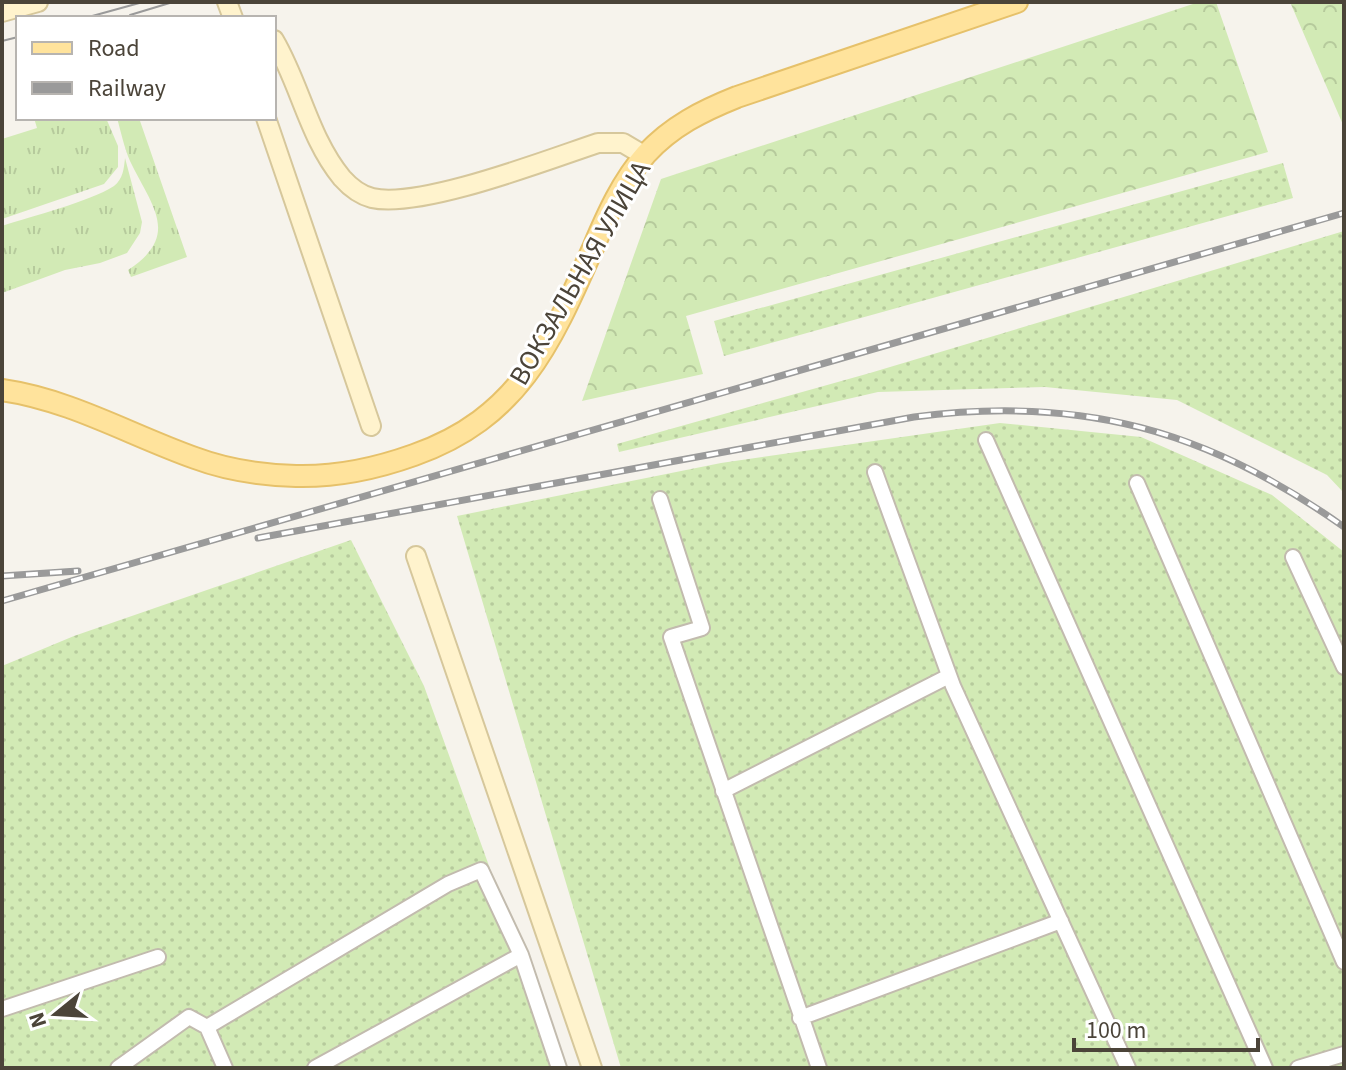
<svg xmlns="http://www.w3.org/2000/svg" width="1346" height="1070" viewBox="0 0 1346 1070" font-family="'Source Sans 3',sans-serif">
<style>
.grass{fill:url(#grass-tufts)}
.forest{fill:url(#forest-crowns)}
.garden{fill:url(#garden-dots)}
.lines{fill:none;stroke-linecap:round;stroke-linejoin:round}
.street-casing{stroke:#c2bbae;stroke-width:18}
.secondary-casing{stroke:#d6c79b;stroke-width:22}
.primary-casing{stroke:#e6c16a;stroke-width:24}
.street{stroke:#fff;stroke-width:14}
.secondary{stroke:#fff3cd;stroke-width:18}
.primary{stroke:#ffe39c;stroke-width:20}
.tram{stroke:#9a9a9a;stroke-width:2}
.rail-casing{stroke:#9a9a9a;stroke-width:7}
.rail{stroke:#fff;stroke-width:4;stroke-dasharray:12;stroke-linecap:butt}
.labels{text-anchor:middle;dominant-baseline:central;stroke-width:6;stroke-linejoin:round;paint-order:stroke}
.street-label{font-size:28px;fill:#4b4439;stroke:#fff}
</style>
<defs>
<pattern id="grass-tufts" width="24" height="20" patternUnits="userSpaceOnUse" patternTransform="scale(2)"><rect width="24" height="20" fill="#d2eab5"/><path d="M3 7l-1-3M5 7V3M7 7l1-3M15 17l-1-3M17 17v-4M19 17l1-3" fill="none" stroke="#b6ca9c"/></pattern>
<pattern id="forest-crowns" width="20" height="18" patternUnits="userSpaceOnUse" patternTransform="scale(2)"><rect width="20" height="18" fill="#d2eab5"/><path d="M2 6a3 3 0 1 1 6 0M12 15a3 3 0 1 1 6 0" fill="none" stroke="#b6ca9c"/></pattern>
<pattern id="garden-dots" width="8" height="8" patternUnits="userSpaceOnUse" patternTransform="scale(2)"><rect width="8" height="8" fill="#d2eab5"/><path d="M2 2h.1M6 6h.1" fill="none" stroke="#b6ca9c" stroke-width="1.8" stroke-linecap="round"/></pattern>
</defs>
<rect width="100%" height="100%" fill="#f6f3ec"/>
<path class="grass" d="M34,118H106L118,146V167L104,184L2,219V139L37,128Z
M117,118H139L187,257L131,277L128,270C182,235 151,205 130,161C124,147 121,132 117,118Z
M125,158L142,222L140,233L127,253L100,263L65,270L2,293V226C32,216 89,202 114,186C123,179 124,168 125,158Z"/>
<path class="forest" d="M1199,2H1216L1268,152L686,316L703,374L582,401L661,179Z
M1290,2H1344V127Z"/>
<path class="garden" d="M1283,163L1293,198L724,356L714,321Z
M1344,231V493L1327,475L1177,400L1045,387L878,392L619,452L617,444L870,373Z
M1000,423L1141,437L1272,495L1344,552V1068H621L457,516L721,463Z
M351,540L424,686L562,1068H2V666L74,636Z"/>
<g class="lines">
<defs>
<path id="street" d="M986,440L1265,1068
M875,472L953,686L1128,1068
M1137,483L1344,962
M660,499L702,628L671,637L819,1068
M1293,557L1344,667
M723,791L949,676
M2,1009L158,957
M800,1018L1061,921
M207,1027L225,1068
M118,1068L189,1017L207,1027L448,884L481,870L521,955L559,1068
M315,1068L521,955
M1298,1068L1344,1054"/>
<path id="secondary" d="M227,2L233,18
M2,12L38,2
M274,40C300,84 309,138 342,178C350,187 360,195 372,198C420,209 547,160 598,143H623L645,156
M266,118L371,426
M416,556L592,1068"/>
<path id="primary" d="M2,390C71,400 130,435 195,458C227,470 262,475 296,476C337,477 375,469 414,455C519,418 551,343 593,248C607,215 622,181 646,154C672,126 702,111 737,97L1017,2"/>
</defs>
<use href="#street" class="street-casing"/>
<use href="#secondary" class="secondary-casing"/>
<use href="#primary" class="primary-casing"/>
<use href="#street" class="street"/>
<use href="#secondary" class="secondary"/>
<use href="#primary" class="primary"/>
<path class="tram" d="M130,15L173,2
M85,18L143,2
M2,41L18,37"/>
<defs>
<path id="rail" d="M258,538L914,417C1080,395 1208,430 1344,527
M2,576L78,571
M2,601L1344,213"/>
</defs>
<use href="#rail" class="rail-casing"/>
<use href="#rail" class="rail"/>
</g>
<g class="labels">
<g class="street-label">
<text transform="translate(580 273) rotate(-60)">ВОКЗАЛЬНАЯ УЛИЦА</text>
</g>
</g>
<rect width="1346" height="1070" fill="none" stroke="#4b4439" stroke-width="8"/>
<rect x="16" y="16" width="260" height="104" fill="#ffffff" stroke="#b7b4b0" stroke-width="2"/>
<rect x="32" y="42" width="40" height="12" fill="#ffe39c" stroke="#b7b4b0" stroke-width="2"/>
<text x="88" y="56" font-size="24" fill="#4b4439">Road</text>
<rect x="32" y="82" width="40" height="12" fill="#9a9a9a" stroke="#b7b4b0" stroke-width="2"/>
<text x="88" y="96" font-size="24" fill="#4b4439">Railway</text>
<g transform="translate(56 1014) rotate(252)" stroke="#ffffff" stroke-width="6" paint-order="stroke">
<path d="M0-6L14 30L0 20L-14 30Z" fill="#4b4439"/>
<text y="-12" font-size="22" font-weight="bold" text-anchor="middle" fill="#4b4439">N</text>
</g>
<path d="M1074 1038v12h184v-12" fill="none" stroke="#4b4439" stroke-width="4"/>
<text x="1086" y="1038" font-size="24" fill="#4b4439" stroke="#ffffff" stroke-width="6" paint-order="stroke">100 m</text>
</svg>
